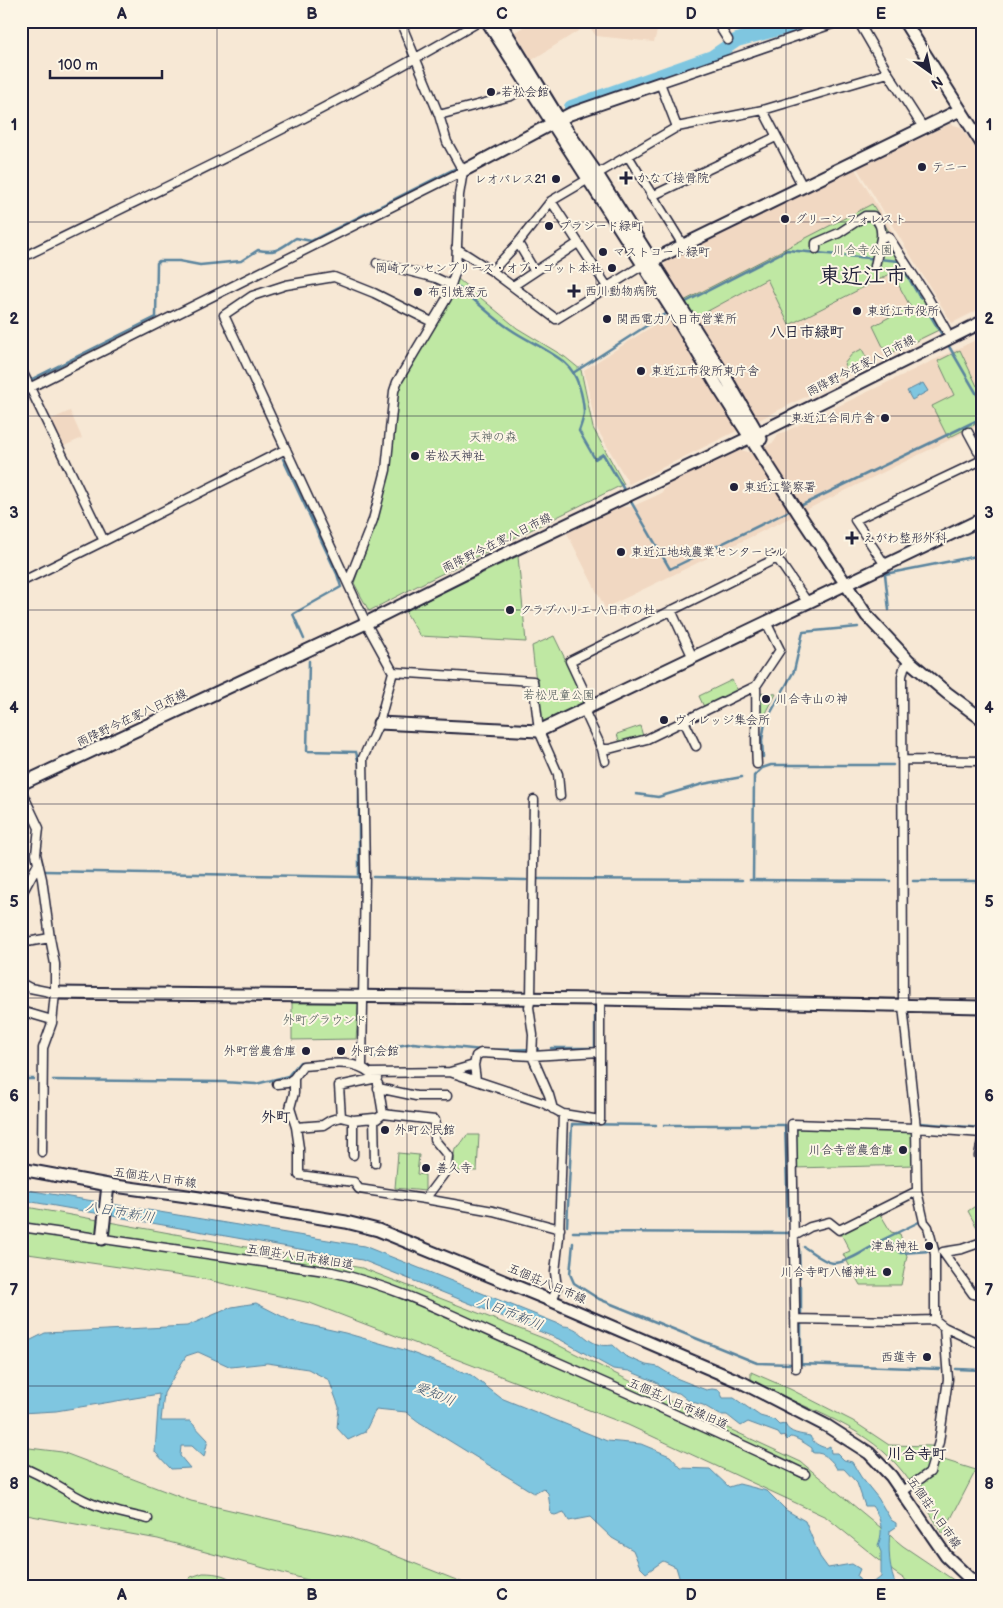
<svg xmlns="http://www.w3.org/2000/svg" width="1003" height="1608" viewBox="0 0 1003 1608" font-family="'Balsamiq Sans','Klee One',sans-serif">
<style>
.built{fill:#f1d8c2}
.green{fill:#bfe8a3;stroke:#70856f}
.water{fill:#7fc6e0;stroke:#5a849e}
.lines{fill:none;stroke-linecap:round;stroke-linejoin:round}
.stream{stroke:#5a849e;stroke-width:2.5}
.river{stroke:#7fc6e0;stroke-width:14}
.street-casing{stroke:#22223b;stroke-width:11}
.secondary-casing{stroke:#22223b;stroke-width:15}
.street{stroke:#fcf5e5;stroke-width:8}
.secondary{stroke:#fcf5e5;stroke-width:11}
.grid{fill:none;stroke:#22223b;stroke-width:1;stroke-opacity:0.55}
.poi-dot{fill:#22223b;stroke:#fcf5e5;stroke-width:2}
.labels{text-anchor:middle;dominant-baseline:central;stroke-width:4;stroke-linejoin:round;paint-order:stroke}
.poi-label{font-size:12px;fill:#22223b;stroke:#fcf5e5;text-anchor:start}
.park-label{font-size:12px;fill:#495455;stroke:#fcf5e5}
.street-label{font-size:12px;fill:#22223b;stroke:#fcf5e5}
.water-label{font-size:14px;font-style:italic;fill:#3e536d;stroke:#fcf5e5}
.quarter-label{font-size:15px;font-weight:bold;fill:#22223b;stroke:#fcf5e5}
.town-label{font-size:22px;font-weight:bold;fill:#22223b;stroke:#fcf5e5}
.neatline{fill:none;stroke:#22223b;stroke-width:2}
.grid-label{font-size:16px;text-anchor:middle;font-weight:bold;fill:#22223b}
</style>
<rect width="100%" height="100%" fill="#f7e8d5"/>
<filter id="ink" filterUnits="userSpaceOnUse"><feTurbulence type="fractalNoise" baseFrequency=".02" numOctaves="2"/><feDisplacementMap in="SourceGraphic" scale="10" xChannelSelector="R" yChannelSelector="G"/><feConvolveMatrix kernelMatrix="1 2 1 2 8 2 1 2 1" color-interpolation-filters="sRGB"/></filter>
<g filter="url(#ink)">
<path class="built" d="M533,21H583L586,26L532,60L515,32Z
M586,21H660L654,42L596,36Z
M950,124L961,127L982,159V308L952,323L857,168Z
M855,169L949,326L629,484L596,427L584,370L687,304L664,268L666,261Z
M982,337V424L605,608L567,533L621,507H631L660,494L672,481L741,450L752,453L774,442L778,435Z
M70,411L82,438L62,447L50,420Z"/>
<path class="green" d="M872,204L947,326L887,355L873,326L910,306L892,273L789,325L767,279L684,324L674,306Z
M458,279L517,328L565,357L581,370L593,428L624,484L417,586L369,611L354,583L377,520L389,471L398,392L400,384L442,313Z
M862,349L869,363L849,373L844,364L852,354Z
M960,350L977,386L982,385V421L948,438L932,406L954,395L938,361Z
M518,556L526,642L420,636L405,611Z
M554,636L588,706L541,727L532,646Z
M732,680L738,691L704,707L699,696Z
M759,692L776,694L765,715H760Z
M640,726L643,736L620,743L617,734Z
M292,1000L359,1001L356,1039L292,1040Z
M792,1124L916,1128V1165L793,1168Z
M467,1135H479L477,1171H452L455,1148L460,1145Z
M398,1153L419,1155L417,1174L425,1175V1191L395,1188Z
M977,1205H982V1237L968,1211Z
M21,1206L362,1268L548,1340L684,1408L801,1462L903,1546L964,1587H916L894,1572L826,1517L628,1425L310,1303L203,1279L21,1253Z
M876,1207L891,1232L900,1234L907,1256L901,1285H860L843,1254L850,1251L839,1230L862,1218Z
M751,1372L790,1389L853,1421L889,1445L933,1446L931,1456L976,1470L943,1534C928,1511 915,1485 897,1465C862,1425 799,1404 751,1384Z
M21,1447L62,1452L191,1501L348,1537L474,1587H323L315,1582L158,1539L21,1514Z
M203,1573C217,1573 230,1575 239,1587H181L191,1577Z"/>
<path class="water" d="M923,383L928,391L912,400L907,391Z
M21,1189L364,1246L564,1326C584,1327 586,1349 613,1345L625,1356L646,1365L658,1367L676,1378L706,1390L712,1389L719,1390L723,1398H734L760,1416L774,1420L779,1425L785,1424C789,1434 801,1434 810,1436C813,1443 819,1446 826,1448L830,1446L831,1453H837L844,1460L852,1462L861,1477L878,1498L891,1520L896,1523V1527L890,1531C888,1547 889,1573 897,1587H865C870,1582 876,1582 881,1577V1552L878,1545C884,1531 881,1518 872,1506H865L857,1483L844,1469H837C832,1460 824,1452 814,1453L812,1452V1448C806,1444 796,1437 790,1437L787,1440L785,1436L781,1437L778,1433L748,1422L741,1426L727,1415H720L703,1405L689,1401L679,1393L670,1392L656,1382L629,1371L613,1369L561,1340L362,1260L21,1200Z
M256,1303L291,1321L345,1333L404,1350L471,1375L501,1398L607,1441L641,1444L670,1456L681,1468L710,1469L729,1487L739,1484L767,1491L786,1510L805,1521L820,1557L828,1568L852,1564L860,1569L857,1576L864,1587H682L676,1567L663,1561L646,1573L640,1567L633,1550L612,1538L590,1517L569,1521L564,1512L555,1515L551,1514L548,1493L543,1488L534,1493L419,1422L406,1412L376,1409L365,1432L348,1440L337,1428L339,1407L329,1380L308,1369L267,1363L231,1367L198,1352L186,1356L164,1393L161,1421H190L208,1440L204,1457L192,1446H181L180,1456L190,1468L171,1469L155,1452L159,1394L56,1411L21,1413V1345L45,1333L187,1326L232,1307Z"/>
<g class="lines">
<path class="stream" d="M456,286C475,299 490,316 510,329C526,340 551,351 565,363C578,374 583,396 584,412C584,418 581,425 579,431L595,459L603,454L626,493
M682,304L787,250L899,261L920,298
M924,305L944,338
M947,343L982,403
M573,373L668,312
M32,379L156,317L157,263L159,261H179L200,265L241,261L258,250C277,254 282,247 296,238L311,241L458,167
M21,384H22
M283,459L337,574L341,587L293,614L304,639
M630,500L670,569L791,510
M798,507L982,418
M889,610L885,574L982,555
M763,757L762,740L765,723L794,671L803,632L858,627
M636,794L658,797L703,784L742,777
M44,871L359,877V764L356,752L307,751L309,661
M373,877L526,880
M536,879L742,880
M750,880L890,881
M753,880L754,776L762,768L771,765H893
M913,881H982
M551,1048H595V1004
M490,1050L538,1049
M373,1059L393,1047L413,1043L482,1050
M21,1079H34
M53,1080L223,1082L256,1084L288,1076L300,1062H314
M920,1123L982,1128
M664,1125H785L788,1218
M567,1226L572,1124L656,1125
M573,1232L789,1233
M887,1239L901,1253L930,1251
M880,1241L919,1222
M573,1243L570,1274L574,1283L599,1299L757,1363L792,1364
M804,1247C812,1252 823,1262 833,1263C844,1264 861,1253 871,1247
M799,1249L800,1277
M801,1286V1313
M801,1322V1364L940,1369
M956,1369L982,1370"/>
<path class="river" d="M571,107L712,57L737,40L808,21"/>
<defs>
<path id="street" d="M716,21L728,40
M858,21L888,73L924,129
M763,110L803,187
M439,115L511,96L528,86
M677,127L660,83L841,21
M628,156L683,245
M652,196L776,137
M551,201L608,288
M518,243L534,270
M456,248L492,271L556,319L643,265
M816,249V243L839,233L865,216H873C880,223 882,228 881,238L888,236L928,298L946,330
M21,258C175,182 332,109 480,21
M377,263L436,278L451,285
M875,266L881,238
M492,271L518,243L551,201L677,127L763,110L888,73
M513,286L578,243
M21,369L104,541L286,449
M21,392L463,171
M968,432L982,458
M885,565L855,520L982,460
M21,582L104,541
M348,583L373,520L386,470L394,391L397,382L447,298L451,285L456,270L459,195L463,171L447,142L439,115L400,21
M671,610L693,658
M909,661L904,668L902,676L903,1006L916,1128L917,1191L924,1222L928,1227L935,1254V1320
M393,672L533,681L539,731L558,774L560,796
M756,686C757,712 755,738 757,764
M591,706L570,661L777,558L808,603
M584,710L602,749H609L647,739L756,686L780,650L766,622
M684,721L696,746
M602,749L605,761
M902,760L982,761
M21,790L39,828L36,854L42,879L50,938L55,964V993L52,1023L43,1048L42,1152
M534,800L531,998L529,1007L533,1035L532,1056L549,1095L553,1109
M21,895L38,864
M21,943L50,938
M21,983L30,988L55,993
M21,1011L52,1020
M362,1066L365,873L363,758L379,723L393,672L366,623L224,315L252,296L286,285L334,277L374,293L432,322
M450,1072L543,1103L563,1114L559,1237L555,1272L557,1288L552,1301
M476,1080L474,1065L476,1056L481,1053L532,1056L600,1052
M277,1084L287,1083L294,1078
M378,1084L383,1114
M378,1088L416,1096H447
M563,1114L600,1120V999
M374,1118L377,1119L383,1114L435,1120L434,1139L448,1156L446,1171L425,1199L493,1211L560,1229
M296,1127L323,1125L331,1120L341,1117
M353,1155V1120
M979,1156L982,1140
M375,1163L374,1118L353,1120L341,1117L339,1086L377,1078
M425,1199L359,1189L354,1182L299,1175V1148L296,1127L290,1108L294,1093V1078L303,1066C326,1065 352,1058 370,1073L450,1072L474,1065
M21,1227L332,1272C395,1286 453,1316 512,1342C610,1385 708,1428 805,1474
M794,1236L810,1227L829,1222L839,1230L917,1191
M982,1242L962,1249L943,1252L973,1294L982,1297
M795,1319L898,1321L935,1320L944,1327L982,1345
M796,1368L792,1124L916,1128L982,1133
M21,1467C44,1475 63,1490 84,1500C104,1510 127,1514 148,1519
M902,1492L930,1472L939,1442L948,1379L944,1327"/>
<path id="secondary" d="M487,21L672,310L718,387L799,514L867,616L909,661L947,693L982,719
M499,21L559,119L597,174L727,380L761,439
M904,21L982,144
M463,171L570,114L660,83
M647,263L960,110
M379,723L539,731L982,519
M21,784L366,623L482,565L757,434L982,322
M55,993L600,999L982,1007
M21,1169L108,1185L187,1196L346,1222L378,1230L552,1301L743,1383L827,1426L869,1453L891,1476L946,1556L968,1577L982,1587
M102,1239L108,1185"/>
</defs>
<use href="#street" class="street-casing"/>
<use href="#secondary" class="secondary-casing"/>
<use href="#street" class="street"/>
<use href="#secondary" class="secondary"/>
</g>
</g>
<path class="grid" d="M217,21V1587M407,21V1587M596,21V1587M786,21V1587M21,222H982M21,416H982M21,610H982M21,804H982M21,998H982M21,1192H982M21,1386H982"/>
<g class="poi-dot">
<circle cx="491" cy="92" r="5"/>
<circle cx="922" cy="167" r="5"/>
<path d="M623.5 170.5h5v5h5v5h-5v5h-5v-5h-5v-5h5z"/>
<circle cx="556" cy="179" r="5"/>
<circle cx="785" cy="219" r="5"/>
<circle cx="549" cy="226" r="5"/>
<circle cx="603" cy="252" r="5"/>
<circle cx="612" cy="268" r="5"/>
<path d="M571.5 283.5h5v5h5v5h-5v5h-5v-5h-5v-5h5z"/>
<circle cx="418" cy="292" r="5"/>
<circle cx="857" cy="311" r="5"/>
<circle cx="607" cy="319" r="5"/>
<circle cx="641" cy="371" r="5"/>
<circle cx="885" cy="418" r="5"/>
<circle cx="415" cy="456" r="5"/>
<circle cx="734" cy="487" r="5"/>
<path d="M849.5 530.5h5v5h5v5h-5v5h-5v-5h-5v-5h5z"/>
<circle cx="621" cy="552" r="5"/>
<circle cx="510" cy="610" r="5"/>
<circle cx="766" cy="699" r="5"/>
<circle cx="664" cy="720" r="5"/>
<circle cx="306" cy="1051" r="5"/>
<circle cx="341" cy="1051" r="5"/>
<circle cx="385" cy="1130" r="5"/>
<circle cx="903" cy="1150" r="5"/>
<circle cx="426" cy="1168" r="5"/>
<circle cx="929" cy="1246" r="5"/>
<circle cx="887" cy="1272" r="5"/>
<circle cx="927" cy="1357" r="5"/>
</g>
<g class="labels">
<g class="poi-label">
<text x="501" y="92">若松会館</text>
<text x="932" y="167">テニー</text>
<text x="637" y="178">かなで接骨院</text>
<text x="546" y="179" text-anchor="end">レオパレス21</text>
<text x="795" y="219">グリーン フォレスト</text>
<text x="559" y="226">プラシード緑町</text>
<text x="613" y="252">マストコート緑町</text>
<text x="602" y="268" text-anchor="end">岡崎アッセンブリーズ・オブ・ゴット本社</text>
<text x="585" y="291">西川動物病院</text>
<text x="428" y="292">布引焼窯元</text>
<text x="867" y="311">東近江市役所</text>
<text x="617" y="319">関西電力八日市営業所</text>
<text x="651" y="371">東近江市役所東庁舎</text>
<text x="875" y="418" text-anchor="end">東近江合同庁舎</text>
<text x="425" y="456">若松天神社</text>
<text x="744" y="487">東近江警察署</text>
<text x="863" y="538">えがわ整形外科</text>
<text x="631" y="552">東近江地域農業センタービル</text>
<text x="520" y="610">クラブハリエ 八日市の杜</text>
<text x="776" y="699">川合寺山の神</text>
<text x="674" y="720">ヴィレッジ集会所</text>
<text x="296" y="1051" text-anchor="end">外町営農倉庫</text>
<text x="351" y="1051">外町会館</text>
<text x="395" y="1130">外町公民館</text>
<text x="893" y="1150" text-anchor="end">川合寺営農倉庫</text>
<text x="436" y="1168">善久寺</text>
<text x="919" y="1246" text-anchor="end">津島神社</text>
<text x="877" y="1272" text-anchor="end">川合寺町八幡神社</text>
<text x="917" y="1357" text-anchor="end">西蓮寺</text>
</g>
<g class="park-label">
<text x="863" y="250">川合寺公園</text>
<text x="493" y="437">天神の森</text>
<text x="559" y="695">若松児童公園</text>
<text x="325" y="1020">外町グラウンド</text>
</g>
<g class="street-label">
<text transform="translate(861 366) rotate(-27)">雨降野今在家八日市線</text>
<text transform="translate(497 543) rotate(-26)">雨降野今在家八日市線</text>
<text transform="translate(132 718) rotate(-25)">雨降野今在家八日市線</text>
<text transform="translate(155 1178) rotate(8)">五個荘八日市線</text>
<text transform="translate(300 1257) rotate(9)">五個荘八日市線旧道</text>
<text transform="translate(547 1284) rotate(23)">五個荘八日市線</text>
<text transform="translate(678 1404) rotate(24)">五個荘八日市線旧道</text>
<text transform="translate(934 1513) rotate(55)">五個荘八日市線</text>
</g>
<g class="water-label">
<text transform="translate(120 1212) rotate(10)">八日市新川</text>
<text transform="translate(510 1313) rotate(22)">八日市新川</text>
<text transform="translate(435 1394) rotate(22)">愛知川</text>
</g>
<g class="quarter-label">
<text x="807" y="332">八日市緑町</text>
<text x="276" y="1117">外町</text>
<text x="917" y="1454">川合寺町</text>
</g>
<g class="town-label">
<text x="863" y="276">東近江市</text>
</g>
</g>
<rect width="1003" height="1608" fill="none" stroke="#fcf5e5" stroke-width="55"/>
<g transform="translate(930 72) rotate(147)" stroke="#fcf5e5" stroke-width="4" paint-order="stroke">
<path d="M0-4L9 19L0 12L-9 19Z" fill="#22223b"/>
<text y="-8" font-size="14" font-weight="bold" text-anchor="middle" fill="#22223b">N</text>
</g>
<path d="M50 70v8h112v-8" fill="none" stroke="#22223b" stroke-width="2.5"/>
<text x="58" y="70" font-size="15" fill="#22223b" stroke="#fcf5e5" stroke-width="4" paint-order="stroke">100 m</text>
<rect x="28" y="28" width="948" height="1552" class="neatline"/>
<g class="grid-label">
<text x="122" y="19">A</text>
<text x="312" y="19">B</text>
<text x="502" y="19">C</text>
<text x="691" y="19">D</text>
<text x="881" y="19">E</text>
<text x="14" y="130">1</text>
<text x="989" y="130">1</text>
<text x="14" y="324">2</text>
<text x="989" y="324">2</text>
<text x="14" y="518">3</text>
<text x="989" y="518">3</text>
<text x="14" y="713">4</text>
<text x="989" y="713">4</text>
<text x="14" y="907">5</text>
<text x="989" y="907">5</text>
<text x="14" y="1101">6</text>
<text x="989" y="1101">6</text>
<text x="14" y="1295">7</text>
<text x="989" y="1295">7</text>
<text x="14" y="1489">8</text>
<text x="989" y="1489">8</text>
<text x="122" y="1600">A</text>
<text x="312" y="1600">B</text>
<text x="502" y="1600">C</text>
<text x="691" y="1600">D</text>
<text x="881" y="1600">E</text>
</g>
</svg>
